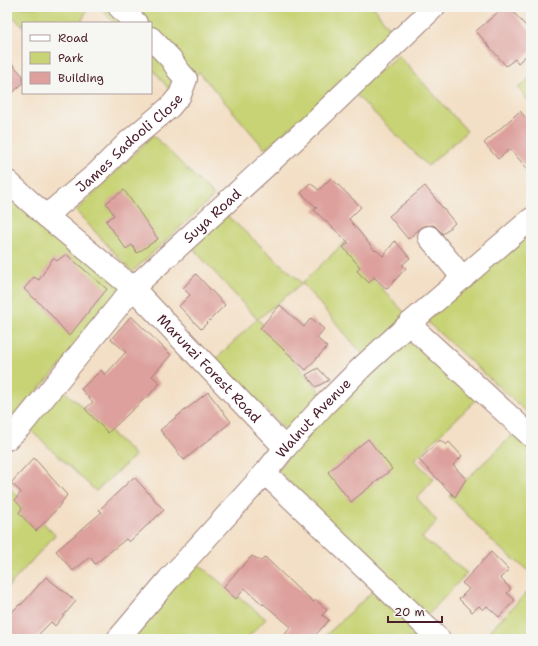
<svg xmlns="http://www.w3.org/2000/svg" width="538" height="646" viewBox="0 0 538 646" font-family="'Shantell Sans',sans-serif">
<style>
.green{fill:#c7d375;stroke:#887950}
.building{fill:#dda09c}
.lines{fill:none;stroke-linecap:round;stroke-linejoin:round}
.minor-casing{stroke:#9e7f78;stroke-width:24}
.minor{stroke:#fff;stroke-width:22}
.labels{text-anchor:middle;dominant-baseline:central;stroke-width:3;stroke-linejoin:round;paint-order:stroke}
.street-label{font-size:14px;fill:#4a1f2b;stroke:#f6f6f2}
</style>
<rect width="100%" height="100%" fill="#f6f6f2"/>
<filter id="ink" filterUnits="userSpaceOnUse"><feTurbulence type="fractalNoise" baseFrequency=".025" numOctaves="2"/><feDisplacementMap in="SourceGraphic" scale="8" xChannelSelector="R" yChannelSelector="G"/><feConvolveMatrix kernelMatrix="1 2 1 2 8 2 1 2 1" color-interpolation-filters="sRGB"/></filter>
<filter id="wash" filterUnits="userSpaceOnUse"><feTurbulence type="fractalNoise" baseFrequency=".012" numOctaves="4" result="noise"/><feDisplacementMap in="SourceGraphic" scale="16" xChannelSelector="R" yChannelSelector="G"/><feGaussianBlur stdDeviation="0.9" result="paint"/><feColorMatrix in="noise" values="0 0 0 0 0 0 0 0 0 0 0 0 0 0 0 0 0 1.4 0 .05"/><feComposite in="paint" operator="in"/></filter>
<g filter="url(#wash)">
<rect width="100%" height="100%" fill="#f3dfc5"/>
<path class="green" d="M7,7H88L81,23H23V27L7,10Z
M100,7H374L393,34L305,115L265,149L199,72L173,94L151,67V23H114Z
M398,55L467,131L428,166L354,93Z
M531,77V104L518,88Z
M153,135L214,196L132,272L76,211Z
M7,185L126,290L76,350L14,415L7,408Z
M224,213L302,283L347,240L343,247L407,315L364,356L302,283L258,319L323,395L290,434L216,359L257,319L189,244Z
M531,229V416L426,321Z
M410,330L481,395L414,460L434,479L417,498L437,521L422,538L467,573L425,618L278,471L287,457Z
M59,386L130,450L135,456L96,491L26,426Z
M518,430L531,442V573L495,544L449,496Z
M7,485L55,535L7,588Z
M194,561L266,619L246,639H134L130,634Z
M531,588V639H482Z
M375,589L432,639H322Z"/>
<g id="blocks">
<path class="building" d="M504,7H509L531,32V51L518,63L515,59L506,66L476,31Z
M7,58L23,76V83L7,98Z
M520,111L531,124V173L510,149L498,159L484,143Z
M331,178L361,207L349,219L375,251L376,250L383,256L395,241L410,258L402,265L406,268L387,289L374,277L369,283L357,271L360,267L343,247L349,243L314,210L317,208L301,193L310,183L319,190Z
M425,186L455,223L443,234L434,225L423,226L408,239L389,216Z
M124,190L158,239L137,253L132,245L126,249L106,221L114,215L106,203Z
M66,254L107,289L69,336L46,309L24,289L34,277L39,280L53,258L57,261Z
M196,274L225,305L201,329L179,306L190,295L183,288Z
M280,305L304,327L311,318L324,329L317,338L327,347L306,370L260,328Z
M131,316L171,355L152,376L160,383L146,399L145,398L108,433L85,409L93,402L81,389L101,370L105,375L126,352L111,339Z
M318,368L329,380L316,387L306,375Z
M208,392L231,422L184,460L160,430Z
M368,439L392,469L351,502L328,472Z
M440,440L446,445L449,442L462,456L453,465L466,479L455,497L419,460Z
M34,458L67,495L57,509L36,531L19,513L22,508L15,500L21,492L11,483Z
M134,477L164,510L129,542L126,539L95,564L90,557L73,571L56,551L102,512L99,510Z
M491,552L509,570L500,578L511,589L507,593L515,600L499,617L487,606L483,610L479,606L472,612L459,599L469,589L462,583Z
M252,556L261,561L265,557L297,588L314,602L316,600L327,610L322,615L329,620L312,639H281L291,627L264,604L263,605L245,588L236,599L223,587Z
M46,577L76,601L55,626L51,622L34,639H7V617L20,604L21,605Z"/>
</g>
</g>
<g filter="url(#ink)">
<use href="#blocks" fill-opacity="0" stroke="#9e7f78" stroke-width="1"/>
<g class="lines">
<defs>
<g id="minor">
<path d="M119,7L136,23"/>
<path id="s1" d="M7,181L46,216L133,288L285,448"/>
<path id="s2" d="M46,216L96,174L128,142L170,107L180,95L186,79L178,70L171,59L151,38"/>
<path d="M429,237L463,278"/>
<path d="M409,324L531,436"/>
<path id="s3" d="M7,439L21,426L133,288L313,123L434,7"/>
<path d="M265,473L439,639"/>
<path id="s4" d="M118,639L169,579L265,473L285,448L323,406L363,366L409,324L531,219"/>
</g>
</defs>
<use href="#minor" class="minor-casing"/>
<use href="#minor" class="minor"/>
</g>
</g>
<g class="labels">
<g class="street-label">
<text stroke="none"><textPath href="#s2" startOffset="111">James Sadooli Close</textPath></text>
<text stroke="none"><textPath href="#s3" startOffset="304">Suya Road</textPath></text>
<text stroke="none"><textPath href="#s1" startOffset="276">Marunzi Forest Road</textPath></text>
<text stroke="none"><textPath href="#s4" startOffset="295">Walnut Avenue</textPath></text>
</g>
</g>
<rect width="538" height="646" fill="none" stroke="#f6f6f2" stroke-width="24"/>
<rect x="22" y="22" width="130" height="72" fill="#f6f6f2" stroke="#b1a0a2"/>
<rect x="30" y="35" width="20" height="6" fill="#ffffff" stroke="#b1a0a2"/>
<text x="58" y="42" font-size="12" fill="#4a1f2b">Road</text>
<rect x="30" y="52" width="20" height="12" fill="#c7d375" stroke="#b1a0a2"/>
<text x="58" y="62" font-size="12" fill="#4a1f2b">Park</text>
<rect x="30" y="72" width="20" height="12" fill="#dda09c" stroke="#b1a0a2"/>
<text x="58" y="82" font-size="12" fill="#4a1f2b">Building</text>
<path d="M388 616v6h54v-6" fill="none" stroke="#4a1f2b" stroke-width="2"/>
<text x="394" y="616" font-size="12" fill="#4a1f2b" stroke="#f6f6f2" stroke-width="3" paint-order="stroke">20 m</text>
</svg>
